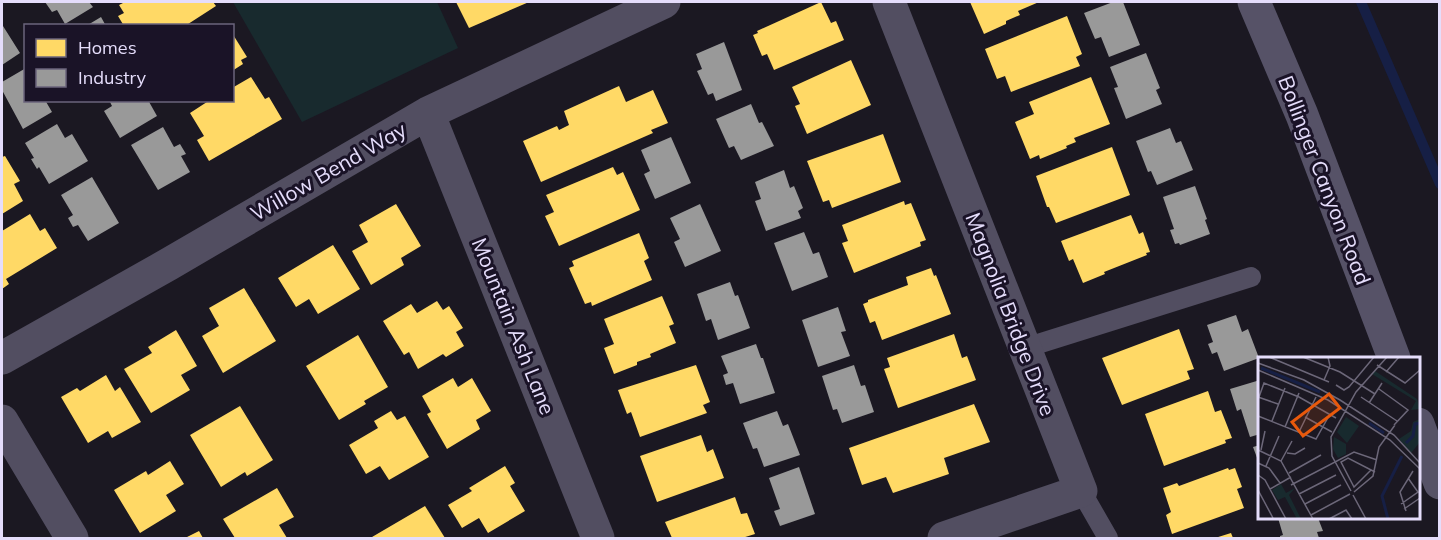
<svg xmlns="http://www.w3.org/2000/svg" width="1441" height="540" viewBox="0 0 1441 540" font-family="Mulish,sans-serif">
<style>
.green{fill:#182a2e}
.homes{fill:#ffd966}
.industry{fill:#999}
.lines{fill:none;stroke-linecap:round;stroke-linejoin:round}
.stream{stroke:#161f45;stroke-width:10}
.lane{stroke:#524e61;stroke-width:20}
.street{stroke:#524e61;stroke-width:33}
.secondary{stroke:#565267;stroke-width:33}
.labels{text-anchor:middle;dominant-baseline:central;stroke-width:6;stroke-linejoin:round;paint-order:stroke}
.street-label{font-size:21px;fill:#e5ddfb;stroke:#1a1327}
.inset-river{fill:none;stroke:#161f45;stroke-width:3}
.inset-road{fill:none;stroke:#6c6779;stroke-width:1.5}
.view{fill:#e8590c;fill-opacity:0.15;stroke:#e8590c;stroke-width:3}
.inset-edge{fill:none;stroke:#e5ddfb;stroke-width:3}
</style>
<rect width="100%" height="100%" fill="#1b1822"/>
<path class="green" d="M233,2H437L458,48L302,122Z"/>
<path class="homes" d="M125,2H213L216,6L185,26H124L118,16L124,13L119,5Z
M456,2H529L469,28Z
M821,2L831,23L836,21L844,40L774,70L767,54L762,56L753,35L758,33L757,31Z
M970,2H1039L1018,11L1020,15L1006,21V24L984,34Z
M1067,16L1082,54L1076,57L1080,66L1011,92L1005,76L997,79L985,49Z
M232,33L247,57L241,60L243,64L232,71Z
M851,60L871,105L807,134L795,106L800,104L792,87Z
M251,77L265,99L269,97L282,119L209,161L197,140L204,136L190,113L210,100H232V88Z
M1091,77L1110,124L1074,138L1076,142L1066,146L1067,148L1040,159L1039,155L1030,159L1015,122L1034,114L1029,102Z
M619,86L626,102L653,90L668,123L651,130L653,133L541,182L523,141L557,126L559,130L569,125L564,111Z
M883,134L901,182L832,208L829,200L823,202L807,161Z
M1112,147L1130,195L1056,223L1049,207H1047L1036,176Z
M5,156L20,181L14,184L23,201L2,214V157Z
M613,167L617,175L623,172L640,210L559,246L545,216L554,212L546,195Z
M904,201L905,205L911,203L926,240L920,242L921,246L854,273L842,243L848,241L842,225Z
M396,204L421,246L401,258L404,265L371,285L352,251L368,242L359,225Z
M30,214L40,231L45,228L57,248L6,279L9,284L2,289V231Z
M1131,215L1139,234L1143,232L1150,252L1146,253L1147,255L1104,272L1105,274L1083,283L1073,259L1069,261L1061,241Z
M639,233L649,258L644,261L652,280L592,306L591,302L585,304L569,268L574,266L572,261Z
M333,245L360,289L318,314L309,299L296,307L278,278Z
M931,268L934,276L936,275L951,314L882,340L875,321L870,323L863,304L868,302V300L908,285L906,277Z
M244,288L276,341L223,373L202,336L219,326L209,308Z
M662,296L674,324L669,326L676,343L650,354L651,357L637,362V365L614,374L604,348L614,344L604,319Z
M437,301L443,310L449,306L463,328L456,332L464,346L446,357L443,354L418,369L409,352L404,355L383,321L411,304L417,313Z
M1179,329L1194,369L1187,371L1190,379L1122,405L1102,358Z
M176,330L197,366L181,375L190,390L151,413L124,369L152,353L148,347Z
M954,334L962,358L967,356L976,380L898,408L884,369L890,367L887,358Z
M358,335L388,387L364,401L366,404L339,420L306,366Z
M696,365L710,402L703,405L707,413L640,437L631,412L627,414L618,390Z
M106,375L115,391L120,387L141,422L112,438L108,431L88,443L61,397L77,388L80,391Z
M453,378L458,387L472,378L491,411L476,420L480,429L447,449L427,414L431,412L422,396Z
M1208,391L1215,412L1221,410L1232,438L1225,440L1226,443L1164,466L1145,414Z
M974,404L990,442L944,458L949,474L893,493L886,477L862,485L849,448Z
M240,406L273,460L247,476L245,472L221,487L190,435Z
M391,411L397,420L405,416L429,457L389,480L380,466L366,474L349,445L378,428L374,421Z
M701,435L707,452L713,449L724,478L657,502L640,456Z
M170,461L184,484L166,495L176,511L140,533L114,490L146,471L148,475Z
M505,466L515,483L510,486L525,511L488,533L479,518L462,528L448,505L472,491L469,488Z
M1228,468L1229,470L1235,468L1242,487L1237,489L1244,508L1172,534L1166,515L1171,512L1163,488L1177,483L1179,486Z
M277,488L294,517L279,525L287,538H235L223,519Z
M735,497L741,514L747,513L755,534L742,538H672L665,522Z
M425,506L445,538H373L372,537Z
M199,531L203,538H185Z
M1231,533L1233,538H1215Z"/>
<path class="industry" d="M45,2H89L93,7L65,24L57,10L52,12Z
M1113,2H1123L1140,45L1109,57L1101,37L1095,39L1084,13Z
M101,17L106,26H86Z
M3,26L20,53L2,65V27Z
M724,42L742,90L716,101L713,93L708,95L697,71L702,69L696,54Z
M1146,53L1160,88L1156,90L1162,104L1126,119L1114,88L1118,87L1110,67Z
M26,68V100H45L52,112L23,129L2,90V82Z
M109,100H148L157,116L120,138L104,111L112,106Z
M751,104L759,123L762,122L774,146L741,160L734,146L729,148L716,119Z
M57,124L65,138L72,134L88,161L49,184L39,167L37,169L31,159L34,158L25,143Z
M163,127L174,147L180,144L186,154L181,156L190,172L158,190L131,145Z
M1170,128L1176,143L1181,141L1193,170L1157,185L1151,171L1148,172L1136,141Z
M671,137L691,183L655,199L644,174L650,171L641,150Z
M784,170L790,188L794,186L803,208L798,211L801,218L766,231L755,201L761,199L755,182Z
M92,177L119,223L88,241L78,225L73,227L68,218L73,215L61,195Z
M1195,186L1207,219L1205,220L1210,234L1180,245L1179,243L1175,244L1170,230L1174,229L1163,197Z
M700,204L721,251L685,267L674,242L680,239L670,218Z
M804,232L813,254L819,252L828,277L792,291L774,243Z
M730,282L735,296L738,295L750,328L718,340L711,319L706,321L697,294Z
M838,307L846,331L841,332L850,356L818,367L802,320Z
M1236,315L1242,332L1248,329L1259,358L1224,371L1217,352L1212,354L1208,344L1213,342L1207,325Z
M756,344L761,358H763L775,393L740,404L733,383L726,385L723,375L728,373L721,356Z
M854,365L861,386L865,385L874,412L842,423L837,409L833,410L822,376Z
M1260,380V434L1250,437L1241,409L1237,411L1230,389Z
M777,411L783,426L788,424L800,455L764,467L757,448L753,449L743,423Z
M1260,445V463H1259L1253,447Z
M799,467L815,514L780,526L774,511L780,509L769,478Z
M1278,518H1318L1323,531L1317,532L1319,538H1280V536L1283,535Z"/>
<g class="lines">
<path class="stream" d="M1361,2L1440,184"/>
<path class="lane" d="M1025,348L1251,277
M1081,491L1108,538"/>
<path class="street" d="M889,2L1081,491L944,538
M428,113L598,538
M2,358L169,264L428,113L664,2
M2,421L72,538"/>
<path class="secondary" d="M1254,2L1302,115L1394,358
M1418,424L1440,483"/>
</g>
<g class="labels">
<g class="street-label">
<text transform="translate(328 171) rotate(-30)">Willow Bend Way</text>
<text transform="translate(1325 180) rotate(69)">Bollinger Canyon Road</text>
<text transform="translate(1011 314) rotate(69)">Magnolia Bridge Drive</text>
<text transform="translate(514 326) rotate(68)">Mountain Ash Lane</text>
</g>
</g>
<g transform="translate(1258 357)">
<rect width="162" height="162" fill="#1b1822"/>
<path d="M117,14L159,42L162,52L153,53L158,44L114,17ZM88,60L101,69L89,86L79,75ZM162,62V85L153,96L141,82L153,74L155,65ZM76,80L88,87V97L80,101L75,92ZM23,127L28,136L37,131L31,138L43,162H39L27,140L20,143L14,133Z" fill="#182a2e"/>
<path class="inset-river" d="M3,11L62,35M111,66L126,76M148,86L155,79L157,67L162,66M130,162L124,139L144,99"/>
<path class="inset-road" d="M11,0L71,25M45,0L82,15L117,37M0,6L46,23L82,43L136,78L162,106M119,8L147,26L162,13M0,13L70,43L132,83L162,112M128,15L141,0M66,23L72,9L70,0M78,28L86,33L91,30L116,0M121,32L150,53L136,68M0,40L20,47M1,40L6,26L41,40L78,61M103,40L139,64M111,46L124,26M0,59L58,82L72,57M47,60L74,75M14,64L27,31M27,70L41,36M41,75L58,40M0,93L23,104L55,162M3,93L7,74M29,96L37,97L47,91M23,104L34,84M0,106L11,111L22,126M8,109L21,79M113,113L96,130L83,105L90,101L117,115M31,116L63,98M0,118L7,123L28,162M33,128L96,95L119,103M12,132L33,120M0,133L15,161M93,134L74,99L73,80L98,35L129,0M96,135L115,119L121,90L137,68M41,137L78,118M95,138L108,162M47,147L83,128M143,147L160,135L150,121M146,152L162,141M148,154L142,135L155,114M53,158L92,137M71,162L88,153L94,162"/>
<path class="view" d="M71,37L82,51L45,79L34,65Z"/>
<rect width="162" height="162" class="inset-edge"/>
</g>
<rect width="1441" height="540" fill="none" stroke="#e5ddfb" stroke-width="6"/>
<rect x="24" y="24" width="210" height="78" fill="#1a1327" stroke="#6b647c" stroke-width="1.5"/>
<rect x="36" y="39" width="30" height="18" fill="#ffd966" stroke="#6b647c" stroke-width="1.5"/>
<text x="78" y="54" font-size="18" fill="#e5ddfb">Homes</text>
<rect x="36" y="69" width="30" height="18" fill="#999999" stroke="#6b647c" stroke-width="1.5"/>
<text x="78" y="84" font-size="18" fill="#e5ddfb">Industry</text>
</svg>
